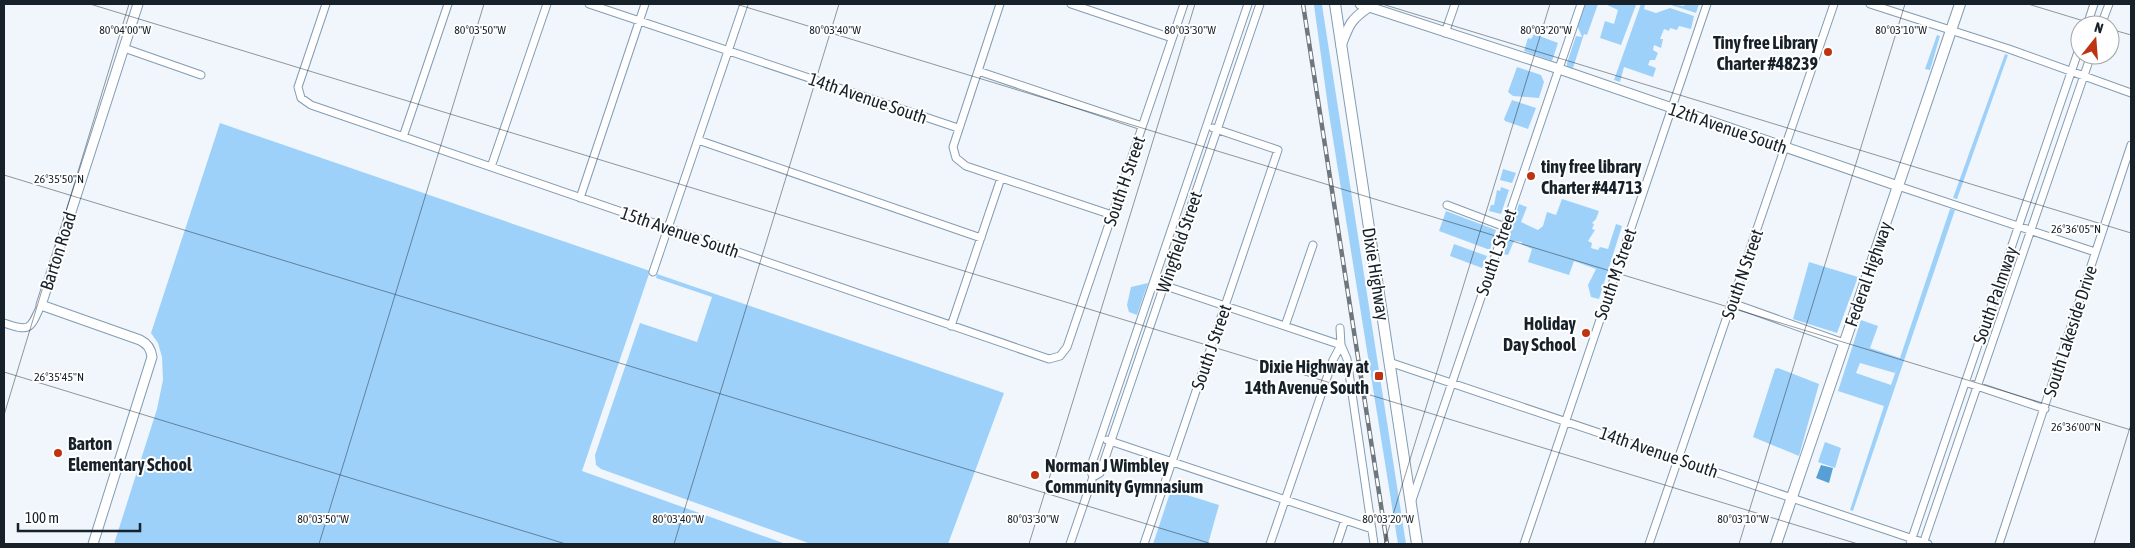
<svg xmlns="http://www.w3.org/2000/svg" width="2135" height="548" viewBox="0 0 2135 548" font-family="'Asap Condensed',sans-serif">
<style>
.green{fill:#9ed1fa;fill-rule:evenodd}
.water{fill:#589fd6}
.lines{fill:none;stroke-linecap:round;stroke-linejoin:round}
.minor-casing{stroke:#829cb3;stroke-width:9}
.tertiary-casing{stroke:#829cb3;stroke-width:11}
.secondary-casing{stroke:#829cb3;stroke-width:12}
.primary-casing{stroke:#829cb3;stroke-width:12}
.minor{stroke:#fff;stroke-width:7}
.tertiary{stroke:#fff;stroke-width:9}
.secondary{stroke:#fff;stroke-width:10}
.primary{stroke:#fff;stroke-width:10}
.rail-casing{stroke:#6e777e;stroke-width:4.5}
.rail{stroke:#fff;stroke-width:2.5;stroke-dasharray:8;stroke-linecap:butt}
.ticks{fill:none;stroke:#17212a;stroke-width:1;stroke-opacity:0.45}
.poi-dot{fill:#be3413;stroke:#fff;stroke-width:2}
.labels{text-anchor:middle;dominant-baseline:central;stroke-width:4;stroke-linejoin:round;paint-order:stroke}
.poi-label{font-size:18px;font-weight:bold;fill:#17212a;stroke:#fff;text-anchor:end}
.street-label{font-size:18px;fill:#17212a;stroke:#fff}
.ticks-label{font-size:12px;text-anchor:middle;fill:#17212a;stroke:#fff;stroke-width:4;stroke-linejoin:round;paint-order:stroke}
</style>
<rect width="100%" height="100%" fill="#f0f6fb"/>
<path class="green" d="M1585,4H1598L1587,35L1584,34L1573,68L1567,67V63L1576,36L1582,37L1577,25Z
M1605,4L1636,5L1621,45L1600,38L1605,21L1614,24L1618,10Z
M1641,4H1645L1644,9L1656,13L1670,8L1694,16L1691,29L1679,26L1677,30L1670,28L1669,31L1664,29L1660,39H1663L1661,48L1654,45L1653,50L1658,53L1655,60H1650L1648,65L1656,68L1653,77L1624,67L1620,82L1614,80Z
M1668,4L1684,6L1685,4H1699L1696,13Z
M1314,5H1322L1406,544H1398L1329,114Z
M1534,34L1558,43L1552,61L1524,51L1528,38L1531,39Z
M1937,35L1940,36L1930,70L1925,69Z
M2005,54L2008,55L1957,199L1953,198Z
M1517,67L1541,75L1544,82L1539,98L1513,96L1508,92Z
M1512,100L1536,108L1528,129L1505,121L1504,119Z
M220,123L650,271L582,471L786,544H114L157,409L163,380L162,357L158,343L151,333Z
M1503,169L1516,173L1512,183L1500,180Z
M1501,187L1509,190L1501,214L1489,211L1491,205H1494L1497,190L1500,191Z
M1562,199L1599,211L1596,219L1592,223L1594,224L1592,229L1595,230L1588,241L1592,243L1591,248L1598,250L1600,247L1608,249L1616,224L1622,226L1599,299L1591,297L1588,285L1596,269L1574,261L1569,275L1528,262L1532,249L1521,244L1522,242L1514,241L1508,255L1503,254L1519,204L1527,207L1521,222L1538,230L1543,226L1547,212L1556,215Z
M1950,209L1955,210L1853,511L1850,510L1884,406L1838,391L1861,320L1878,326L1870,348L1900,358ZM1860,363L1895,373L1898,365L1891,385L1856,373Z
M1446,211L1496,230L1490,250L1439,231Z
M1454,244L1487,256L1482,268L1450,256Z
M1809,262L1858,277L1837,333L1793,319Z
M657,274L1004,393L948,544H811L601,469L596,465L595,455L640,323L697,342L712,297L656,278Z
M1148,283L1137,315L1129,312L1127,305L1131,287Z
M1778,368L1819,384L1799,456L1753,437L1775,369Z
M1825,442L1841,448L1835,468L1818,462Z
M1171,490L1219,505L1208,544H1153Z"/>
<path class="water" d="M1821,465L1833,468L1829,483L1816,478Z"/>
<g class="lines">
<defs>
<path id="minor" d="M326,4L298,87L301,98L311,105L1049,359L1060,356L1067,347L1184,4
M589,4L958,128
M1000,4L953,147L956,158L966,166L1112,215
M1071,4L1172,38
M1870,4L2009,49L2131,93
M2087,25L2094,4
M2101,25L2109,4
M1445,33L1455,4
M124,48L201,75
M978,71L1142,126
M403,137L448,4
M698,140L981,238
M491,167L547,4
M1898,186L2095,252
M580,198L645,4
M1447,205L1505,227
M653,272L744,4
M1154,282L1341,345L1333,360L1270,544
M1732,303L1844,343
M4,323C30,332 30,330 41,305
M951,326L1001,178
M1285,326L1313,245
M1340,328L1341,345L1347,359L1374,544
M1389,362L1928,544
M1965,382L2045,409
M1107,440L1372,529
M1093,477L1100,473L1260,4
M1412,500L1581,4
M1070,544L1093,477L1090,469L1248,4
M1144,544L1278,150L1213,128
M1337,544L1345,520
M1524,544L1707,4
M1649,544L1834,4
M1910,544L2080,46
M1923,544L2091,55
M1999,544L2131,145"/>
<path id="tertiary" d="M1360,4L1559,69L1898,186
M1341,46C1349,25 1350,20 1369,7
M93,544L152,357C151,349 148,344 140,340L41,305L138,4"/>
<path id="secondary" d="M1776,544L1960,4"/>
<path id="primary" d="M1335,4L1417,544"/>
</defs>
<use href="#minor" class="minor-casing"/>
<use href="#tertiary" class="tertiary-casing"/>
<use href="#secondary" class="secondary-casing"/>
<use href="#primary" class="primary-casing"/>
<use href="#minor" class="minor"/>
<use href="#tertiary" class="tertiary"/>
<use href="#secondary" class="secondary"/>
<use href="#primary" class="primary"/>
<defs>
<path id="rail" d="M1303,4L1387,544"/>
</defs>
<use href="#rail" class="rail-casing"/>
<use href="#rail" class="rail"/>
</g>
<path class="ticks" d="M90,4L1858,544M736,4L2131,430M1382,4L2131,233M2028,4L2097,25M2110,29L2131,35M4,175L1212,544M4,372L566,544M4,415L129,4M319,544L484,4M674,544L839,4M1029,544L1195,4M1384,544L1550,4M1739,544L1905,4M2094,544L2131,424"/>
<g class="poi-dot">
<circle cx="1828" cy="52" r="5"/>
<circle cx="1531" cy="176" r="5"/>
<circle cx="1586" cy="333" r="5"/>
<rect x="1374" y="371" width="10" height="10" rx="2.5"/>
<circle cx="58" cy="453" r="5"/>
<circle cx="1035" cy="475" r="5"/>
</g>
<g class="labels">
<g class="poi-label">
<text x="1818" y="42">Tiny free Library<tspan x="1818" dy="21">Charter #48239</tspan></text>
<text x="1541" y="166" text-anchor="start">tiny free library<tspan x="1541" dy="21">Charter #44713</tspan></text>
<text x="1576" y="323">Holiday<tspan x="1576" dy="21">Day School</tspan></text>
<text x="1369" y="366">Dixie Highway at<tspan x="1369" dy="21">14th Avenue South</tspan></text>
<text x="68" y="443" text-anchor="start">Barton<tspan x="68" dy="21">Elementary School</tspan></text>
<text x="1045" y="465" text-anchor="start">Norman J Wimbley<tspan x="1045" dy="21">Community Gymnasium</tspan></text>
</g>
<g class="street-label">
<text transform="translate(868 98) rotate(19)">14th Avenue South</text>
<text transform="translate(1728 128) rotate(19)">12th Avenue South</text>
<text transform="translate(1124 181) rotate(-71)">South H Street</text>
<text transform="translate(680 232) rotate(19)">15th Avenue South</text>
<text transform="translate(1179 242) rotate(-71)">Wingfield Street</text>
<text transform="translate(58 251) rotate(-72)">Barton Road</text>
<text transform="translate(1496 252) rotate(-71)">South L Street</text>
<text transform="translate(1376 274) rotate(81)">Dixie Highway</text>
<text transform="translate(1615 274) rotate(-71)">South M Street</text>
<text transform="translate(1742 274) rotate(-71)">South N Street</text>
<text transform="translate(1868 274) rotate(-71)">Federal Highway</text>
<text transform="translate(1995 295) rotate(-71)">South Palmway</text>
<text transform="translate(2070 331) rotate(-72)">South Lakeside Drive</text>
<text transform="translate(1211 347) rotate(-71)">South J Street</text>
<text transform="translate(1659 452) rotate(19)">14th Avenue South</text>
</g>
</g>
<g class="ticks-label">
<text x="125" y="34">80°04'00"W</text>
<text x="480" y="34">80°03'50"W</text>
<text x="835" y="34">80°03'40"W</text>
<text x="1190" y="34">80°03'30"W</text>
<text x="1546" y="34">80°03'20"W</text>
<text x="1901" y="34">80°03'10"W</text>
<text x="59" y="183">26°35'50"N</text>
<text x="2076" y="233">26°36'05"N</text>
<text x="59" y="381">26°35'45"N</text>
<text x="2076" y="431">26°36'00"N</text>
<text x="323" y="523">80°03'50"W</text>
<text x="678" y="523">80°03'40"W</text>
<text x="1033" y="523">80°03'30"W</text>
<text x="1388" y="523">80°03'20"W</text>
<text x="1743" y="523">80°03'10"W</text>
</g>
<rect width="2135" height="548" fill="none" stroke="#17212a" stroke-width="10"/>
<g transform="translate(2095 40) rotate(17)"><circle r="24" fill="#ffffff" stroke="#a2a6aa"/>
<path d="M0-4L9 19L0 12L-9 19Z" fill="#be3413"/>
<text y="-8" font-size="14" font-weight="bold" text-anchor="middle" fill="#17212a">N</text>
</g>
<path d="M18 523v8h122v-8" fill="none" stroke="#17212a" stroke-width="2.5"/>
<text x="25" y="523" font-size="15" fill="#17212a" stroke="#ffffff" stroke-width="4" paint-order="stroke">100 m</text>
</svg>
